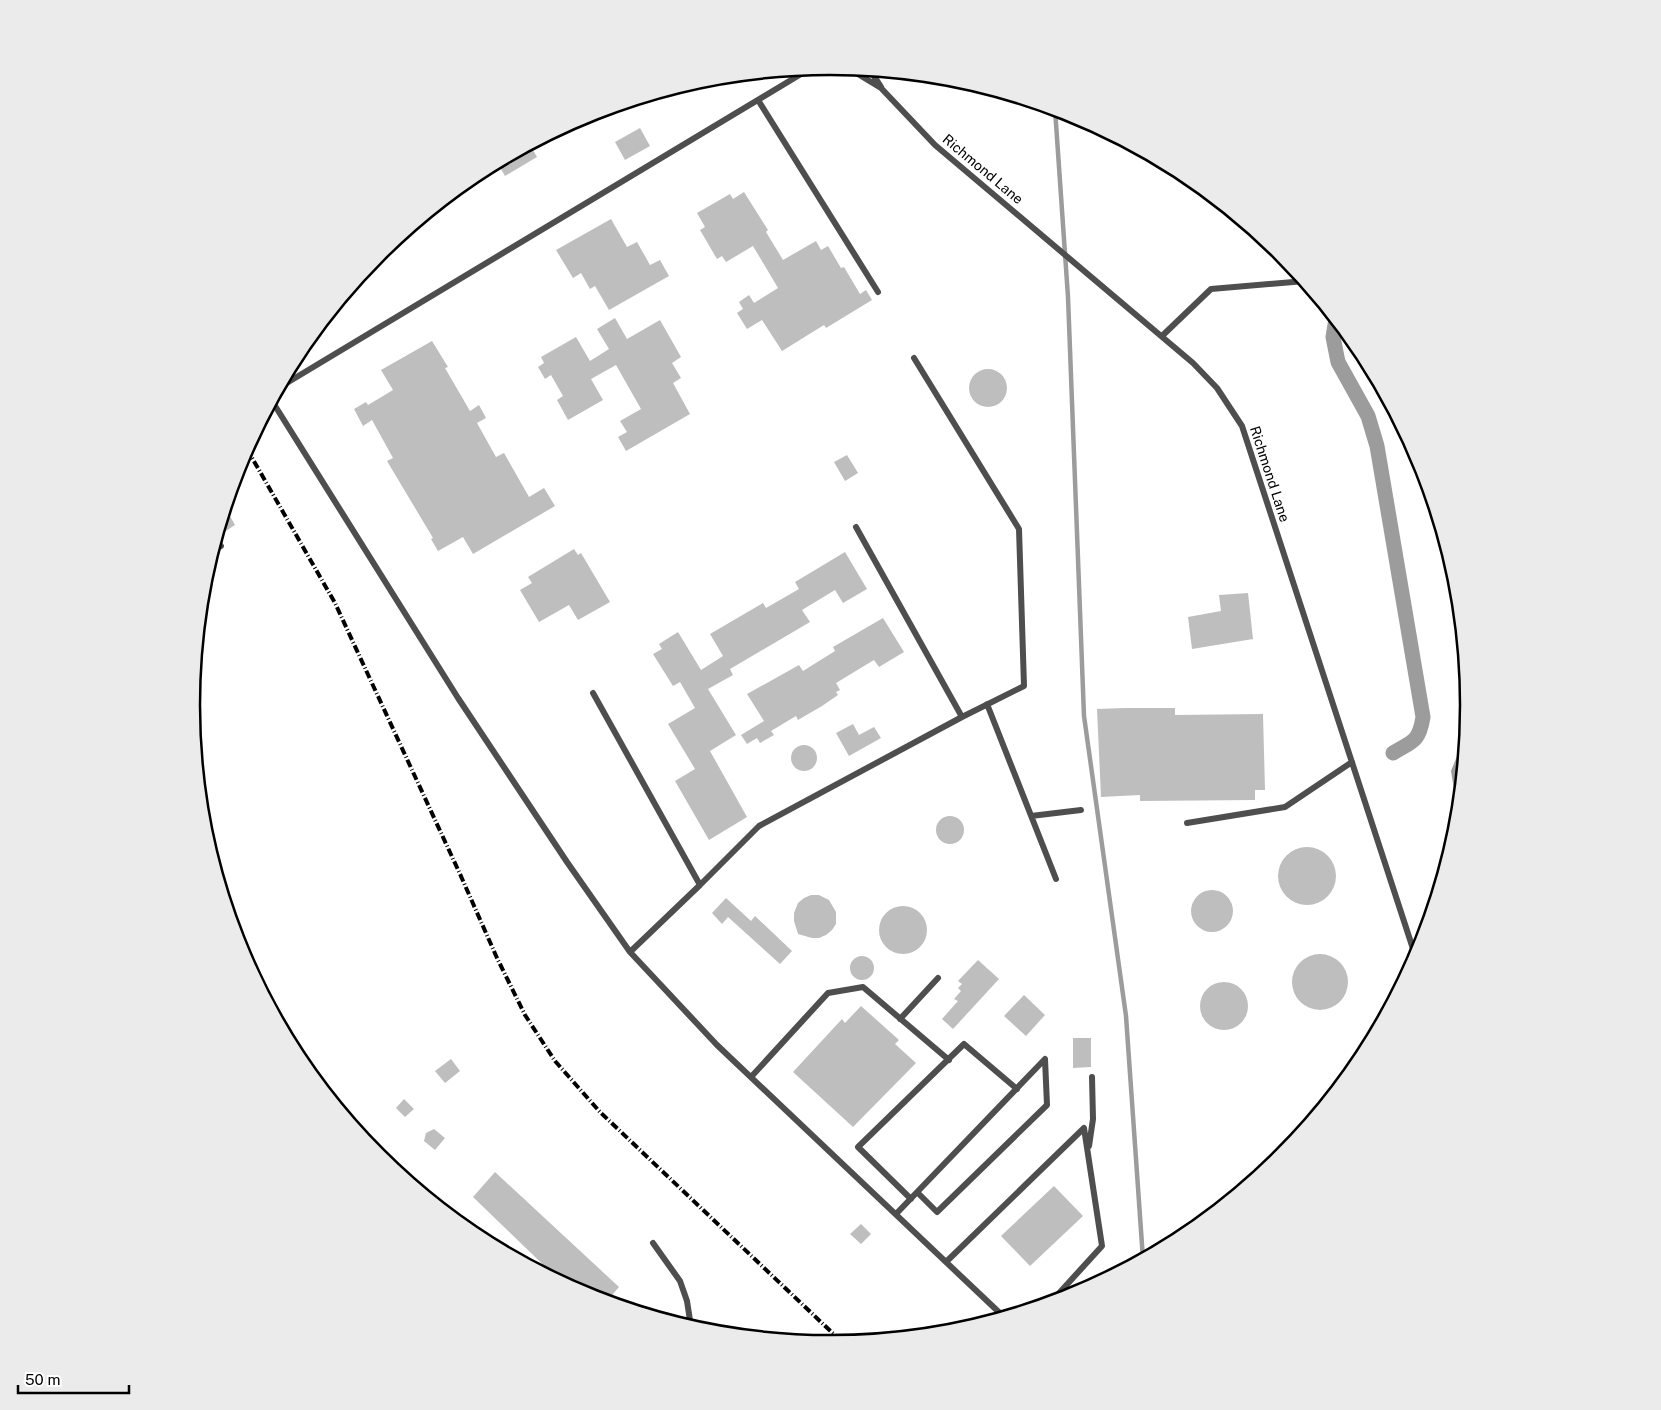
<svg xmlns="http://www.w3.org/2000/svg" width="1661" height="1410" viewBox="0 0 1661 1410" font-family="'Public Sans',sans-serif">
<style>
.water{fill:#9c9c9c}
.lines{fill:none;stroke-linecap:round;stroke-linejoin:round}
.stream{stroke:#9c9c9c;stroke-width:4.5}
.canal{stroke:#9c9c9c;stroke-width:15}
.building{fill:#bebebe}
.service{stroke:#4e4e4e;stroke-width:6}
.rail{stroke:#000;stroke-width:4;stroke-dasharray:8 2.5 1 2.5;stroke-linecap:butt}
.labels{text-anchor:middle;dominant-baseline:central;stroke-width:4;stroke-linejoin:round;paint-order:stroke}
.street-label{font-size:14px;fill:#000;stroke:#fff}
.rim{fill:none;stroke:#000;stroke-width:2.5}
</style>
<rect width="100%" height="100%" fill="#fff"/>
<path class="water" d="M1466,734L1458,815L1451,771Z"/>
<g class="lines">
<path class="stream" d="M1055,109L1068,297L1084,716L1126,1016L1143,1259"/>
<path class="canal" d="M1336,319L1333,337L1338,362L1368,416L1377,446L1423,717C1419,742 1413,741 1393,753"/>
</g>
<path class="building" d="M640,128L650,146L625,160L615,142Z
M530,145L537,157L505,176L497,162Z
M744,192L768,230L766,232L783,260L816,241L821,250L828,246L841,268L844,267L860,294L866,290L872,300L826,328L824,325L782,351L762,320L747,329L737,313L743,309L739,302L749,295L754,303L778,288L753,246L726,262L722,256L717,259L700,230L705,227L697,213L730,194L733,199Z
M611,219L627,247L637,242L650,265L660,260L669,276L609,310L595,286L590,289L581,273L573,278L556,250Z
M615,318L627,339L660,320L681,357L672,363L681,378L673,383L690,414L626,451L618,437L627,432L620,421L641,409L616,365L591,379L603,400L568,420L557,400L563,396L551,375L545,379L538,367L544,363L541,357L576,337L590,361L609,349L597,329Z
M432,341L448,367L445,368L470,411L479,405L486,418L477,423L496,457L504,453L529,497L544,488L555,506L473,554L463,537L438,551L431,539L433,538L387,461L393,458L372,420L363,426L354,409L366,402L368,405L393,390L381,370Z
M969 388a19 19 0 1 1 38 0a19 19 0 1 1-38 0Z
M847,455L858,473L845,481L834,462Z
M226,509L235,525L218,536L222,521Z
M574,549L578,555L581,553L610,602L578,620L569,605L539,622L520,590L532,583L528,577Z
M845,552L867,589L843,603L835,590L802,610L810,622L730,669L733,675L708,689L736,735L710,751L747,817L709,840L675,781L695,769L668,724L695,708L680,682L673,686L653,654L662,649L659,644L678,632L701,670L723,656L710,634L763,603L766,608L799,589L795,582Z
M1248,593L1253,639L1192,649L1188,617L1221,611L1219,595Z
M883,618L904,652L879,667L874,660L836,683L840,690L836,692L838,695L822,706L798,720L796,716L771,731L774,735L760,743L757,738L747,744L741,735L764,721L747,694L799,665L803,671L835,651L833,647Z
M1125,708H1175V715L1263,714L1265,790H1255V800L1140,801V795L1101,797L1097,709Z
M853,724L859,735L874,727L881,738L849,756L836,733Z
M791 758a13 13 0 1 1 26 0a13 13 0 1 1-26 0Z
M936 830a14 14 0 1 1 28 0a14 14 0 1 1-28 0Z
M1278 876a29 29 0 1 1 58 0a29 29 0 1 1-58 0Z
M1191 911a21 21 0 1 1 42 0a21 21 0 1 1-42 0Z
M811,895H819L829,900L836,912V924L832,930L826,935L819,938H812L798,934L794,921V913L798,903L804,898Z
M726,898L751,921L755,916L792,951L780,964L728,917L722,924L712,913Z
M879 930a24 24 0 1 1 48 0a24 24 0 1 1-48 0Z
M1292 982a28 28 0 1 1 56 0a28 28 0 1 1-56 0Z
M850 968a12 12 0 1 1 24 0a12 12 0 1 1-24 0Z
M978,960L999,979L953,1029L942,1019L958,1001L954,999L961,991L958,988L962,984L958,981Z
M1200 1006a24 24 0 1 1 48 0a24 24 0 1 1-48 0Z
M1024,995L1045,1015L1026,1036L1004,1016Z
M861,1006L899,1040L895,1044L916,1063L853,1127L793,1072L842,1019L845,1023Z
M1073,1038H1091V1067L1073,1068Z
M451,1059L460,1071L445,1083L435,1071Z
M404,1099L414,1109L405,1117L396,1108Z
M434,1129L445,1138L435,1150L424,1141L426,1133Z
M495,1172L619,1287L607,1301L603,1300L585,1285L578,1291L560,1281L473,1197Z
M1054,1186L1083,1216L1030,1266L1001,1236Z
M861,1224L871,1234L861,1244L850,1234Z"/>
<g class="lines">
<path class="service" d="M842,67L848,68L881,88L935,145L1193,363L1217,388L1242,426L1416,958
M870,70L881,87
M758,100L878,292
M1162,336L1211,289L1305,281
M280,387L811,68
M272,401L458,698L567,862L630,952L717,1045L1004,1317
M856,527L962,717
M213,550L221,546
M593,693L700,885L630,952
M987,704L1056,879
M1031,816L1081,810
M1187,823L1285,807L1352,762
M700,885L759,826L962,717L1024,686L1019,529L914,358
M900,1019L938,978
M751,1077L828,993L863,987L949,1060
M1089,1146L1093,1119L1092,1077
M911,1199L858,1147L964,1044L1017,1089
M896,1214L1045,1059L1047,1105L937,1212L917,1192
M653,1243L680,1281L687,1301L691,1327
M946,1262L1084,1128L1102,1246L1051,1302"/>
<path class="rail" d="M247,449L335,603L460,874L497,958L525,1015L555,1061L600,1112L843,1343"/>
</g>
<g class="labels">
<g class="street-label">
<text transform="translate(983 169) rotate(40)">Richmond Lane</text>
<text transform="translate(1270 474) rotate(72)">Richmond Lane</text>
</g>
</g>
<path d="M0 0H1661V1410H0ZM200 705a630 630 0 1 1 1260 0a630 630 0 1 1-1260 0Z" fill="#ebebeb" fill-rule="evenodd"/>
<path class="rim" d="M200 705a630 630 0 1 1 1260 0a630 630 0 1 1-1260 0Z"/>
<path d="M18 1385v8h111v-8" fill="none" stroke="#000000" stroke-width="2.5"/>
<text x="25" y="1385" font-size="15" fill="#000000" stroke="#ffffff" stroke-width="4" paint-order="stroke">50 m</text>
</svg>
